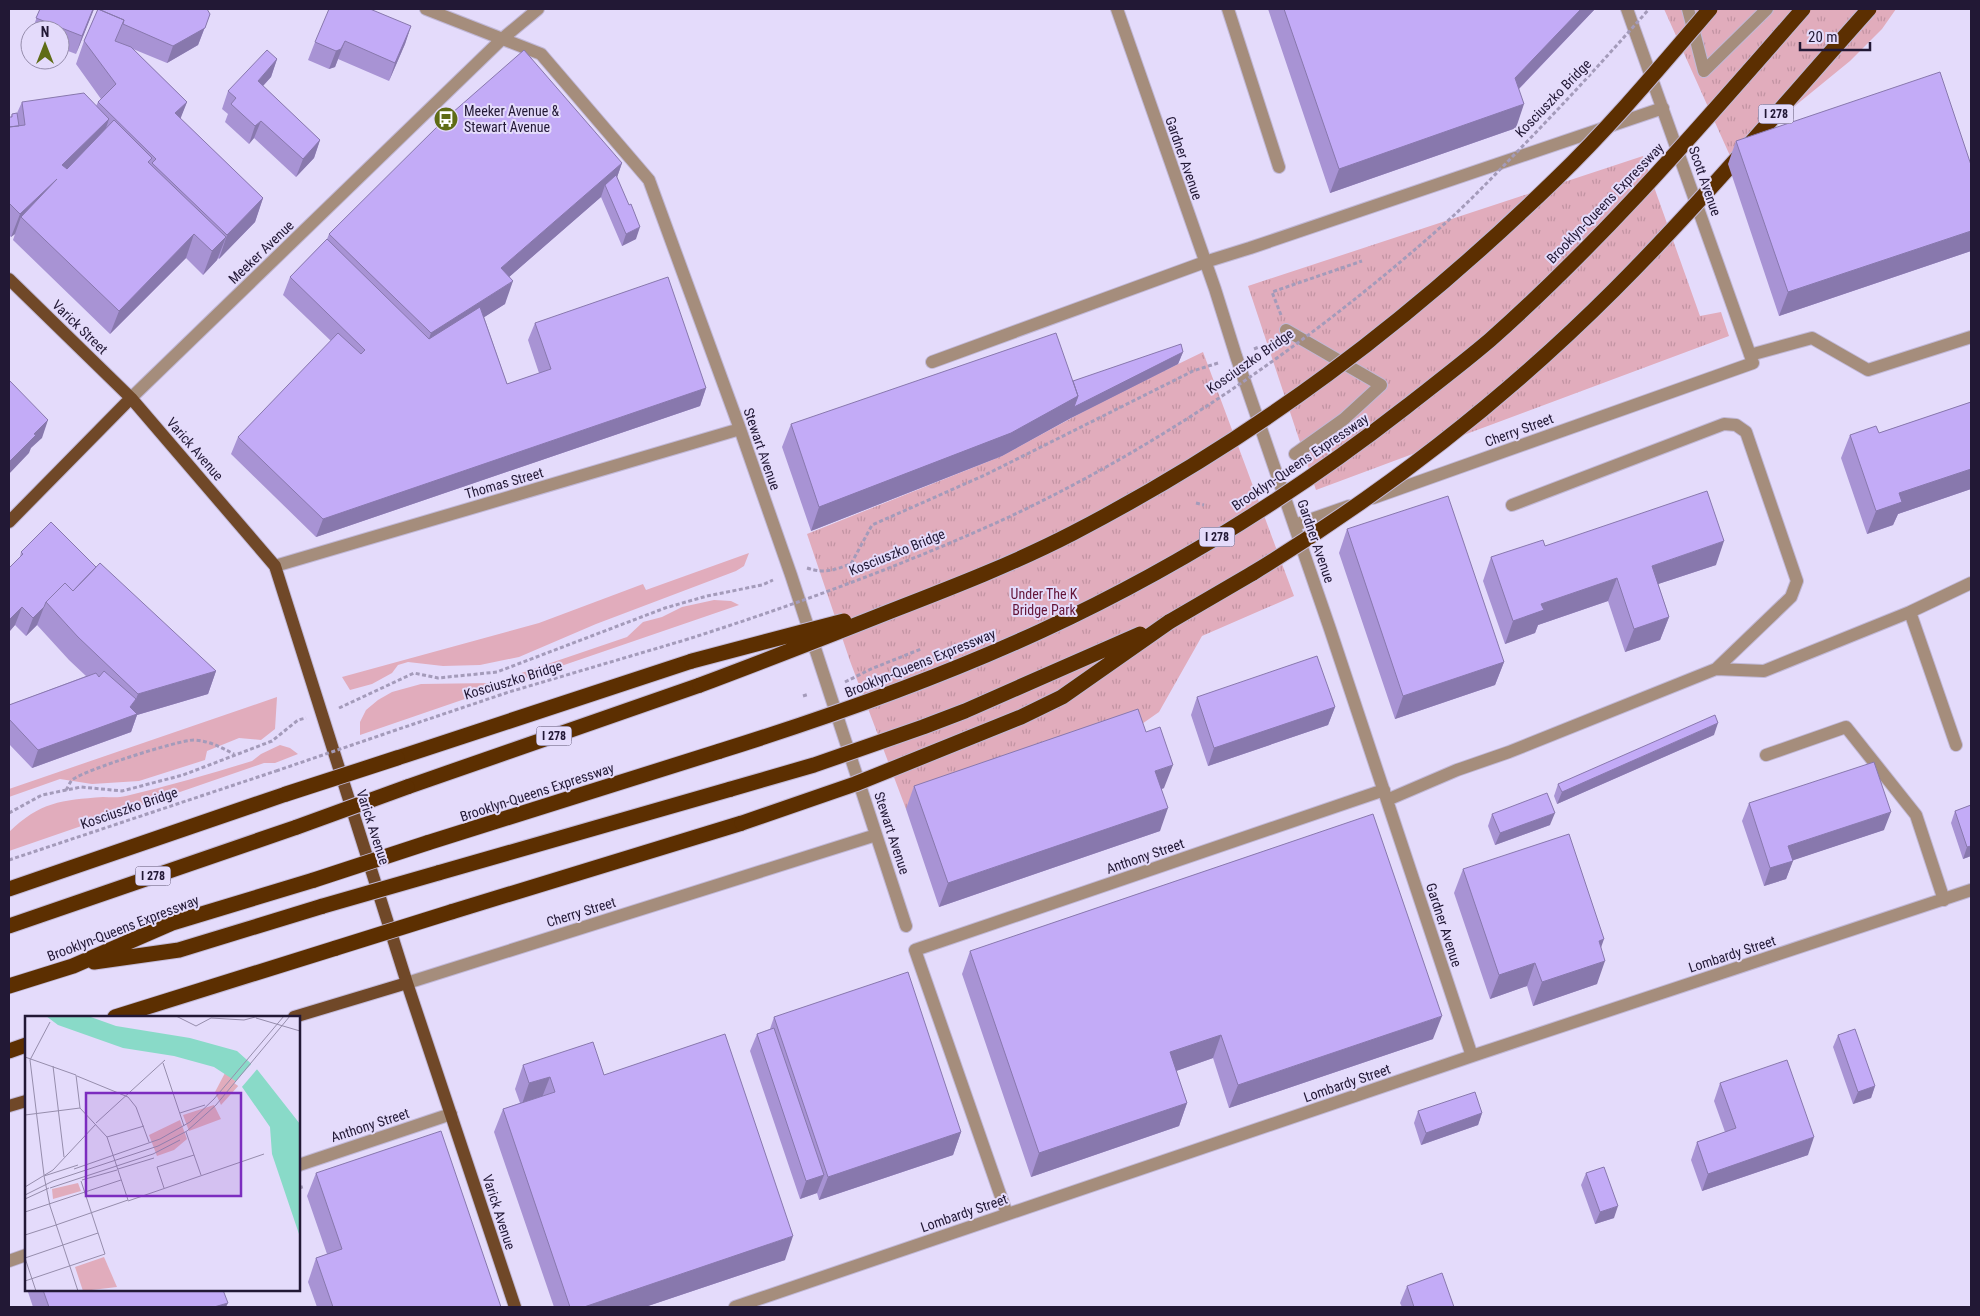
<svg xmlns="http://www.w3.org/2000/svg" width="1980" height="1316" viewBox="0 0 1980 1316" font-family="'Roboto Condensed',sans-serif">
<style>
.green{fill:#e1acbc}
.park{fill:url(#park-tufts)}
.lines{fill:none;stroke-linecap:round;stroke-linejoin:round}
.minor-casing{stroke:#c1b8d7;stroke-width:14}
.major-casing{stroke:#c1b8d7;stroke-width:14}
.highway-casing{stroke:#c1b8d7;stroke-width:17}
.path{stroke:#a49bba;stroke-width:3;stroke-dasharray:4 2.5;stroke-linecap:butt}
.minor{stroke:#a58d7c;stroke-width:12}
.major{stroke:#704828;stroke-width:12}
.highway{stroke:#5c2f01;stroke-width:15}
.highway-bridge-casing{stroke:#c1b8d7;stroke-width:17;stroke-linecap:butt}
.path-bridge{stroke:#a49bba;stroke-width:3;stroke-dasharray:4 2.5;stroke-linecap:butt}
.highway-bridge{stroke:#5c2f01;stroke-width:15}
.wall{fill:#a893d4}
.shaded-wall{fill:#8878ad}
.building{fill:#c3abf7;stroke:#8878ad}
.labels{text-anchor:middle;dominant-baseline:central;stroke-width:4;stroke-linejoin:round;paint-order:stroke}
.shield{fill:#e4dbfb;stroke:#5c5270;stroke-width:1}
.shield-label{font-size:12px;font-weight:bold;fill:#221835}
.street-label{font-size:14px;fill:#221835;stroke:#e4dbfb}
.poi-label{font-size:14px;fill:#221835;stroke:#e4dbfb;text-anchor:start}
.park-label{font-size:14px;fill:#631538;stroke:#e4dbfb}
.inset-road{fill:none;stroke:#968dac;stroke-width:1}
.view{fill:#7b2cbf;fill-opacity:0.15;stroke:#7b2cbf;stroke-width:2.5}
.inset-edge{fill:none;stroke:#221835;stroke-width:2.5}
</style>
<defs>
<pattern id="park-tufts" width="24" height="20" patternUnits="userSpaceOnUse" patternTransform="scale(1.25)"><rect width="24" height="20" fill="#e1acbc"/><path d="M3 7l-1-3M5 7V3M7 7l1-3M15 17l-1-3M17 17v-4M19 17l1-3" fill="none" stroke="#c193a2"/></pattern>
</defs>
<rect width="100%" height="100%" fill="#e4dbfb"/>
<path class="green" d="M749,553L744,566L736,571L596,624L519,657L480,665L443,666L408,662L398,665L392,673L372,684L350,690L342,677L539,623L643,584L646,590Z
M714,600L731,601L739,605L360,735V722L366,710L378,700L392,692L421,684L492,683L627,637L643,622L662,617L682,607Z
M277,697L275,729L261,740L239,738L207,751L205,760L139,781L92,784L60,779L9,797V789Z
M280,745L290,748L298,754L275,763H264L9,851V832C40,802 61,800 103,797C111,797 118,798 126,796C169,786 210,774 252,761L261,754Z"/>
<path class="park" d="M1664,9H1896L1882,29L1850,61L1731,158Z
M1643,156L1700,316L1721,312L1729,336L1316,490L1248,286Z
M1203,352L1294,596L1202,636L1159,712L1129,733L906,809L850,661L807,534L1002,456L1112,396Z"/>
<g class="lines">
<defs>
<path id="minor" d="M426,9L541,54L649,180L740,429L791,575L906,926
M1117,9L1215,289L1236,356L1330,629L1472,1056
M1228,9L1279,167
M1688,9L1704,71L1767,9
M1286,330L1381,385L1344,419L1295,454
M1750,355L1812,338L1868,370L1971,337
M932,362L1205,262L1250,248L1663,108
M131,398L502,39L538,9
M1373,498L1753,363L1627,9
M1295,525L1349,506
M275,566L740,429
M1910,612L1956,745
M1716,669L1764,671L1910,612L1971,583
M1766,755L1846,727L1916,815L1944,900
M1387,800L1457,770L1509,752L1716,669L1791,597L1797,581L1746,432L1736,425L1724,424L1512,505
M407,983L876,835
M299,1165L451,1114
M1007,1214L915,950L1384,790
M9,1261L26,1255
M735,1307L1472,1056L1971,890"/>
<path id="major" d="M9,279L131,398L275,566L407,983L515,1307
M9,522L131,398
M294,1017L407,983
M9,1106L26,1101"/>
<path id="highway" d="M1169,622L1253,573
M397,758L692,661
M407,787L700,685
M427,843L720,751
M438,873L731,789
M9,889L286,794
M451,912L742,823
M9,926L297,827
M94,962L179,950L323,906
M9,986L73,966L172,923L314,880
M115,1017L336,948
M9,1051L26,1045"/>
</defs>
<use href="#minor" class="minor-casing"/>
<use href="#major" class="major-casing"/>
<use href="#highway" class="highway-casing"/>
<path class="path" d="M1281,315L1272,292L1362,261
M1254,349L1259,347H1268L1274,342
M1196,503L1204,505
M807,568C826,574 833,570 851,564L872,525L985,475L1193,371L1218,363
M845,682L871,669L921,649
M803,696L809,694
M339,708L414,673L438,678L497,672L665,608L707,596L762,585L773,580
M393,731L509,692L685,640
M66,790C68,787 70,782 72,780C84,770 179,740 194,740C210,741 220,747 234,754
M9,813L42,795L81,787L122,791L183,775L272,741L298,720L306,718
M9,860L276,771
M299,1188L305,1186"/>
<use href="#minor" class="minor"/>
<use href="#major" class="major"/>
<use href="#highway" class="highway"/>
<defs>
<path id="highway-bridge" d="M1253,573C1384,493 1506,398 1614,290C1704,200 1785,103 1869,9
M692,661L844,621
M700,685C764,661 828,636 891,611C953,587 1015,563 1073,533C1256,438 1409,322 1556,179C1611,126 1661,66 1710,9
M720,751C829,717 937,679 1041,631C1171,571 1293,495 1406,407C1434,385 1463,363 1490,340C1604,239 1703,123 1803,9
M731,789L814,765L923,727L965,711L1140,634
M286,794L397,758
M742,823L855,784L1021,717L1062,697L1169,622
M297,827L407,787
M314,880L427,843
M323,906L438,873
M336,948L451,912"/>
</defs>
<use href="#highway-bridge" class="highway-bridge-casing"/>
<path class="path-bridge" d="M685,640C795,605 904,565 1009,517C1166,443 1312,341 1442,226C1467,204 1490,180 1513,156C1560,108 1605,59 1649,9
M276,771L393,731"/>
<use href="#highway-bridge" class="highway-bridge"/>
</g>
<path class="wall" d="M40,9H94L76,54L60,48V30H32Z
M98,9L210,14L198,45L167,63L133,49L187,102L180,118L263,198L255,222L219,259L218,258L217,260L203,275L186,258L110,334L13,240L15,234L11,237L9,235V117H11L12,114L17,113L22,102L96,106L98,102L101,99L76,64L84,41Z
M1268,9H1595L1519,89L1516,128L1330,193Z
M411,26L405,44L389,81L338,59L335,67L329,69L308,60L315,42Z
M277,59L271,77L263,86L320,140L314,158L296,177L254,138L249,144L225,122L228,114L222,109L228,91Z
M1736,141L1971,165V251L1779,316L1728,164Z
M622,163L617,177L636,239L622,246L601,197L509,277L505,304L484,317L507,384L539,373L528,340L535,323L706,388L700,406L316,537L231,454L238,437L331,341L283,295L290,277L327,239L329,234Z
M1183,352L1178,364L1069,419L1002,456L811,531L782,447L791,424L1073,381Z
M1971,402V489L1898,514L1893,525L1867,534L1841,458L1850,435L1879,433Z
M1347,529L1504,662L1495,685L1395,719L1339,553Z
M1545,546L1716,565L1658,584L1669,617L1660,640L1625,652L1608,601L1538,625L1535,633L1505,644L1483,581L1491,557Z
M21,552L96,567L216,671L208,694L137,715L131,732L32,768L9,744V705L86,676L69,660L37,625L26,636L15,625L9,632V568L20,557Z
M1197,697L1335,707L1328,725L1208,766L1191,715Z
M1714,735L1557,804L1554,796L1558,784Z
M914,786L1164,788L1162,789L1160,831L939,907L906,809Z
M1749,803L1884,830L1793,860L1786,879L1764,886L1742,821Z
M1971,805V856L1963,859L1951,823L1955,811Z
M1492,814L1550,825L1495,845L1488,826Z
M1463,869L1601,948L1597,984L1533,1006L1527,986L1490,999L1454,893Z
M970,951L1433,1039L1229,1108L1213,1058L1176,1071L1187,1103L1179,1126L1031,1177L962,974Z
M774,1017L961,1132L953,1155L819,1200L817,1193L800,1199L750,1051L757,1034L770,1029Z
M1838,1035L1875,1086L1871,1098L1853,1104L1833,1047Z
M523,1065L604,1075L785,1260L645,1307H554L494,1132L503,1109L520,1103L515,1089Z
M1720,1083L1808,1155L1702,1191L1691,1160L1697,1142L1725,1132L1714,1101Z
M1418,1111L1482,1113L1478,1125L1421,1145L1414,1123Z
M316,1173L501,1307H317L308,1282L316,1258L327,1254L307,1196Z
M1586,1173L1614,1218L1595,1224L1581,1185Z
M1407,1286L1454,1307H1402L1400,1303Z
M28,1290H223L226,1307H33L28,1292Z"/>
<path class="shaded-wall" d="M93,9H94L76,54L82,36Z
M1581,9H1595L1507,101L1515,78Z
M210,14L198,45L167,63L173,46Z
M411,26L405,44L389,81L395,63Z
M345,41L335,67L329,69L336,51Z
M277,59L271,77L251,99L258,81Z
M187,102L178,125L175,113Z
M1524,104L1516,128L1330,193L1339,169Z
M109,119L101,143L54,188L62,165Z
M261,121L254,138L249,144L255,126Z
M320,140L314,158L296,177L303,159Z
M622,163L614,186L605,185L601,197L493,291L501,268Z
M57,179L21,217L15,234L11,237L20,214Z
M263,198L255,222L219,259L227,235Z
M640,227L636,239L622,246L626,234Z
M1971,231V251L1779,316L1788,292Z
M194,234L186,258L110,334L119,311Z
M226,237L217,260L203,275L212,251Z
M513,281L505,304L423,356L431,333Z
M1183,352L1178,364L1069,419L1002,456L811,531L819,507L1078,396Z
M706,388L700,406L316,537L323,519Z
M48,420L42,438L31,448L29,453L9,474V462L34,434Z
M1971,469V489L1898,514L1893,525L1867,534L1876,511L1899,493Z
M1724,541L1716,565L1643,589L1652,566Z
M1617,578L1608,601L1538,625L1535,633L1505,644L1513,621L1541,604Z
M22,607L15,625L9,632V620Z
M44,607L37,625L26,636L33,618Z
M1669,617L1660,640L1625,652L1634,629Z
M1504,662L1495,685L1395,719L1403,696Z
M216,671L208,694L137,715L131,732L32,768L38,750L130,707L136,699L138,694Z
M1335,707L1328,725L1208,766L1214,748Z
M1718,723L1714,735L1557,804L1562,792Z
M1173,765L1164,788L1147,794L1155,771Z
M1168,808L1160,831L939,907L948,883Z
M1891,812L1884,830L1782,864L1788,846Z
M1555,813L1550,825L1495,845L1500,833Z
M1971,846V856L1963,859L1967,847Z
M1793,861L1786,879L1764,886L1770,868Z
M1604,939L1596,962L1599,941Z
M1605,961L1597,984L1533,1006L1542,982Z
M1535,963L1527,986L1490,999L1499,975Z
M1442,1016L1433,1039L1229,1108L1238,1085Z
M1221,1035L1213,1058L1162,1076L1170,1052Z
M550,1077L541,1100L521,1107L529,1083Z
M1875,1086L1871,1098L1853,1104L1858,1092Z
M1187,1103L1179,1126L1031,1177L1039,1153Z
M1482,1113L1478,1125L1421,1145L1426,1133Z
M961,1132L953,1155L819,1200L828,1177Z
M1814,1137L1808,1155L1702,1191L1708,1174Z
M824,1175L817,1193L800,1199L806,1181Z
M1618,1206L1614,1218L1595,1224L1600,1212Z
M793,1236L785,1260L645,1307H584Z
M228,1303L226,1307H214Z"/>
<path class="building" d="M40,9H93L82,36L36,18Z
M98,9L124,20L115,41L131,47L187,102L175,113L263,198L227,235L152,163L156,159L98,102L116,84L84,41Z
M98,9H207L210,14L205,28L173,46L123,24L124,20Z
M329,9H370L411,26L395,63L345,41L341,49L336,51L315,42Z
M1284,9H1581L1515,78L1524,104L1339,169Z
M267,50L277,59L258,81L320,140L303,159L261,121L255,126L231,104L236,98L228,91Z
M524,50L622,163L501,268L513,281L431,333L329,234L444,120Z
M1940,72L1971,165V231L1788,292L1736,141Z
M84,93L109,119L62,165L67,169L114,120L152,158L148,162L226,237L212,251L194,234L119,311L21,217L57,179L20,214L9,203V127L25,125L22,102Z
M17,113L19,126L9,127V117H12V114Z
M616,175L629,205L631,204L640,227L626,234L605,185Z
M327,239L429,339L480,307L507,384L551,369L535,323L668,277L706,388L323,519L238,437L338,333L361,354L365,350L290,277Z
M1056,333L1078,396L1011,433L819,507L791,424Z
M1181,344L1183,352L1074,407L1078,396L1073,381Z
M9,380L48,420L34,434L36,435L9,462Z
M1971,402V469L1899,493L1902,502L1876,511L1850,435L1876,426L1879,433Z
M1707,491L1724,541L1652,566L1669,617L1634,629L1617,578L1541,604L1544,610L1513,621L1491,557L1543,540L1545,546Z
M1448,496L1504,662L1403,696L1347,529Z
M51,522L96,567L73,591L65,583L46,602L44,607L33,618L22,607L9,620V568L23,554L21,552Z
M100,563L216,671L138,694L78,637L46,602L65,583L73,591Z
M1317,656L1335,707L1214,748L1197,697Z
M104,671L136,699L130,707L137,714L38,750L9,719V705L96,673L99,677Z
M1138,709L1146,732L1160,727L1173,765L1155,771L1168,808L948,883L914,786Z
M1715,715L1718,723L1562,792L1558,784Z
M1874,762L1891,812L1788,846L1793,861L1770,868L1749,803Z
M1547,793L1555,813L1500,833L1492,814Z
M1971,805V846L1967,847L1955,811Z
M1373,814L1442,1016L1238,1085L1221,1035L1170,1052L1187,1103L1039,1153L970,951Z
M1569,834L1604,939L1599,941L1605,961L1542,982L1535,963L1499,975L1463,869Z
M908,972L961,1132L828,1177L774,1017Z
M774,1028L824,1175L806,1181L757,1034Z
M1855,1029L1875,1086L1858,1092L1838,1035Z
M725,1034L793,1236L584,1307H570L503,1109L555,1092L550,1077L529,1083L523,1065L593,1042L604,1075Z
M1787,1060L1814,1137L1708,1174L1697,1142L1736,1128L1720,1083Z
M1475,1092L1482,1113L1426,1133L1418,1111Z
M441,1131L501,1307H333L316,1258L342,1249L316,1173Z
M1604,1167L1618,1206L1600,1212L1586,1173Z
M1442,1273L1454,1307H1414L1407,1286Z
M43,1290H223L228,1303L214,1307H49Z"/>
<defs>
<symbol id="bus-disc" viewBox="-11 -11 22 22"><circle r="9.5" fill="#5f6c16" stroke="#e4dbfb"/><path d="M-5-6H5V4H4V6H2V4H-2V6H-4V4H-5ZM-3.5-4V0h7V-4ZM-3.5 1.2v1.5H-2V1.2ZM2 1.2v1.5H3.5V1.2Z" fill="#fff"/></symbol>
</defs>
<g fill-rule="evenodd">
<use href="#bus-disc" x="432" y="105" width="28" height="28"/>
</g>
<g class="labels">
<g class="shield">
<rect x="1758.5" y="104.5" width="35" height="19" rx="4"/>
<rect x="1199.5" y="527.5" width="35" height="19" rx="4"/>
<rect x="536.5" y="726.5" width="35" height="19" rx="4"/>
<rect x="135.5" y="866.5" width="35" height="19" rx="4"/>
</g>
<g class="shield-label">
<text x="1776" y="114">I 278</text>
<text x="1217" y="537">I 278</text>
<text x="554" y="736">I 278</text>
<text x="153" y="876">I 278</text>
</g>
<g class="street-label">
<text transform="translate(1553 98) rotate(-46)">Kosciuszko Bridge</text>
<text transform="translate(1184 158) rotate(71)">Gardner Avenue</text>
<text transform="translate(1705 181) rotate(71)">Scott Avenue</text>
<text transform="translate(1605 203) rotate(-46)">Brooklyn-Queens Expressway</text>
<text transform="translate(261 252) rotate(-44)">Meeker Avenue</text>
<text transform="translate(80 327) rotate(44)">Varick Street</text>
<text transform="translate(1250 361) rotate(-35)">Kosciuszko Bridge</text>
<text transform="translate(1519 430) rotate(-20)">Cherry Street</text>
<text transform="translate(195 449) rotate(49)">Varick Avenue</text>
<text transform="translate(762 449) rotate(71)">Stewart Avenue</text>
<text transform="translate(1300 462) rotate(-34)">Brooklyn-Queens Expressway</text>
<text transform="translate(504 483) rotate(-16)">Thomas Street</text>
<text transform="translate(1316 541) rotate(71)">Gardner Avenue</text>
<text transform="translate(897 552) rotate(-22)">Kosciuszko Bridge</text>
<text transform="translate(920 663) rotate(-22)">Brooklyn-Queens Expressway</text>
<text transform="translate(513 680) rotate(-17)">Kosciuszko Bridge</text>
<text transform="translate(537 792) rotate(-18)">Brooklyn-Queens Expressway</text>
<text transform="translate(129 808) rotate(-19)">Kosciuszko Bridge</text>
<text transform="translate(373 827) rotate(72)">Varick Avenue</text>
<text transform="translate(892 833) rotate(72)">Stewart Avenue</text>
<text transform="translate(1145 856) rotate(-19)">Anthony Street</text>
<text transform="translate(581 912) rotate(-17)">Cherry Street</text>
<text transform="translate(1444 925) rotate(72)">Gardner Avenue</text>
<text transform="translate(123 928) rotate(-21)">Brooklyn-Queens Expressway</text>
<text transform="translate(1732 954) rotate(-18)">Lombardy Street</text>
<text transform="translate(1347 1083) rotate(-19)">Lombardy Street</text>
<text transform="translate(370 1125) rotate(-18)">Anthony Street</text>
<text transform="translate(499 1212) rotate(72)">Varick Avenue</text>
<text transform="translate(964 1213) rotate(-19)">Lombardy Street</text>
</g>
<g class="poi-label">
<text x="464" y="111">Meeker Avenue &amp;<tspan x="464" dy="16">Stewart Avenue</tspan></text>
</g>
<g class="park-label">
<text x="1044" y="594">Under The K<tspan x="1044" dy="16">Bridge Park</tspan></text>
</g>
</g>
<g transform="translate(25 1016)">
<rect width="275" height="275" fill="#e4dbfb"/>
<path d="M79,241L92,271L58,275L50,251Z" fill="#e1acbc"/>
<path d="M200,57L215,68L196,89L190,76ZM189,89L196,103L164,115L158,99ZM155,104L162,123L149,134L132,140L124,119ZM53,167L56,175L28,183L27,173Z" fill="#e1acbc"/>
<path d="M21,0H63L91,10L165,22L212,35L231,52L275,108V221L247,138L245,111L215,68L189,51L149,40L98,32L33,9Z" fill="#89dac8"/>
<path d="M228,46L234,51L216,72L209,67Z" fill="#e4dbfb"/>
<path class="inset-road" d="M151,0L171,10L186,2L219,4L234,0M231,2L275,15M0,41L51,59L55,92L82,121L103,184L31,209M138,47L159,110M28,50L39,141M52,60L103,81L111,91L124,126M155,97L180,89M0,99L55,92M71,107L140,44M161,116L176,159M82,121L119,110M49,153L135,123L165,106L189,83L259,0M93,153L129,142M19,159L5,44L25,6M19,160L25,190L53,275M19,160L53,149M57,164L92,154M0,171L28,154L71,108M25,172L128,138L155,124M139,172L132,151L169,139M0,179L28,165L133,130L162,115L191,89L265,0M0,183L24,172M103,185L239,138M0,196L96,164M0,219L31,209M0,242L73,217M0,242L11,275M0,265L80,238L56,165"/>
<path class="view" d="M61,77H216V180H61Z"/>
<rect width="275" height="275" class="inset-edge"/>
</g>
<rect width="1980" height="1316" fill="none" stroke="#221835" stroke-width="20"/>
<g transform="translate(45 45)"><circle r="24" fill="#e4dbfb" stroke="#968dac"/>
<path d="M0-4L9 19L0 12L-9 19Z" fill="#5f6c16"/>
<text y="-8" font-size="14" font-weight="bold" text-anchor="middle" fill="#221835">N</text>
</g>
<path d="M1800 42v8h70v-8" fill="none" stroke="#221835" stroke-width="2.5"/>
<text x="1808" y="42" font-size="15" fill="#221835" stroke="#e4dbfb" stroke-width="4" paint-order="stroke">20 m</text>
</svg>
